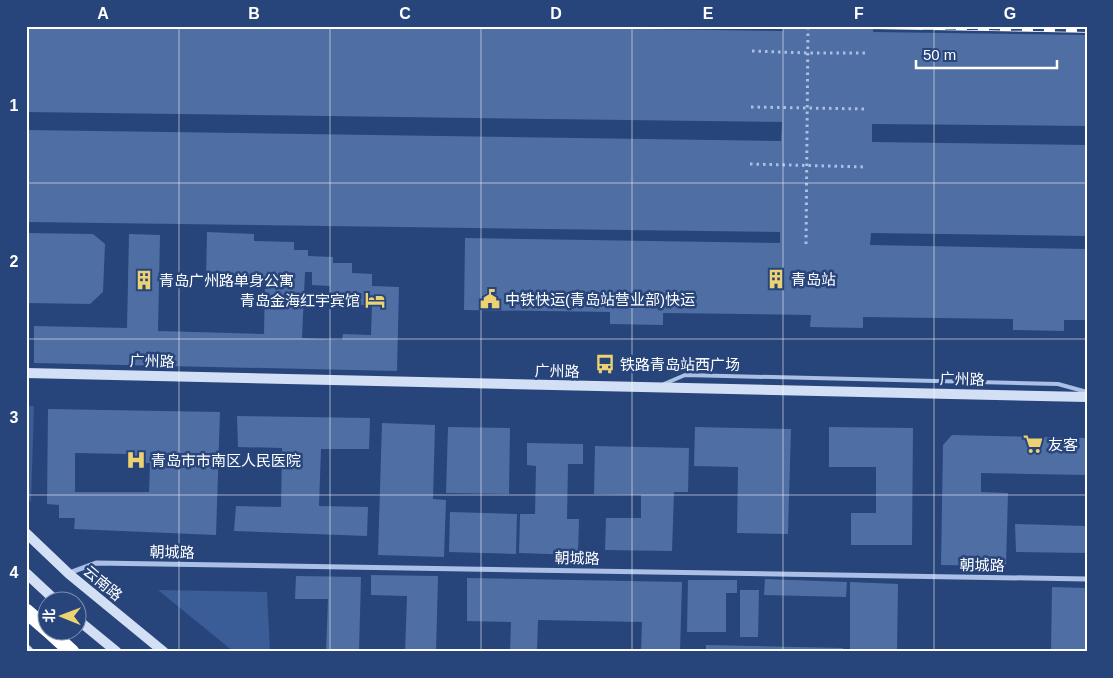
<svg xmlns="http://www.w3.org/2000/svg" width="1113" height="678" viewBox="0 0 1113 678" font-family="Helvetica,'Noto Sans SC',sans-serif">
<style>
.green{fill:#3a5d98}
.building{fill:#4f6ea3;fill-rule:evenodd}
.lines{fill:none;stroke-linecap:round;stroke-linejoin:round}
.path{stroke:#abc0e4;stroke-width:3;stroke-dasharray:2.5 4;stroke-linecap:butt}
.lane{stroke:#abc0e4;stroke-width:4}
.street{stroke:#abc0e4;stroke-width:5}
.secondary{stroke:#d3dff4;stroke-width:10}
.highway{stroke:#fff;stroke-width:15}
.rail-casing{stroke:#fff;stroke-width:5.5}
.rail{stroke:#27457b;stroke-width:4;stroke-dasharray:11;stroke-linecap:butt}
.grid{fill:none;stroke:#fff;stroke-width:1;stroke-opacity:0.55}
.labels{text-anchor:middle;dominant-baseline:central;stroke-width:5;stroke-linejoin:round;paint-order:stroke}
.poi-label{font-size:15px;fill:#fff;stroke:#27457b;text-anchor:start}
.street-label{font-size:15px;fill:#fff;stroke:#27457b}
.neatline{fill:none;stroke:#fff;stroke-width:2}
.grid-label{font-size:16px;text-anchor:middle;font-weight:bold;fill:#fff}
</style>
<rect width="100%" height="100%" fill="#27457b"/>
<path class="green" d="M26,406H34L31,502L26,496Z
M158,590L267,592L270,652H234Z"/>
<path class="building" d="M26,26H453L783,31V26H874L873,32L1087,35V126L872,124V142L1087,145V236L871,233L870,245L1087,249V320H1064V331L1013,330V319L863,317V328L810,327L811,315L663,313V325L610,324V312L464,310L465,238L780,243V232L26,222V130L781,141L782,122L26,112Z
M207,232L254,234V241L294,242V250H308V256L333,257V263H352V273L372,274V286L399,287L397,371L34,363V326L127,328L129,234L160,235L158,331L264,334L265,283L206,281ZM305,272H312V285L330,286V295L351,296L350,305H372L371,335L343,334L342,340L302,338Z
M26,233L93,234L105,244L103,292L90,304L26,303Z
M48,409L220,412L216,535L74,529L75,518H59V505L47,504ZM75,453L127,454L128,464L150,463L149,492H75Z
M237,416L370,418L369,449H321L319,506L368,507L367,536L234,531L236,506L281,507L282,448L238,447Z
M382,423L435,425L433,499L446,500L444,557L378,555Z
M448,427L510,428L509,494L446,493Z
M695,427L791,429L788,534L737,533L738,467L694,466Z
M829,427L913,428L912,545H851V513H876V467H829Z
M952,435L1087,438V475L981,473V492L1008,493L1006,566L941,565L943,445Z
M527,443L583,444V464H568L567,519H579L578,555L519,553L520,514H535L536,466L527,465Z
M595,446L689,448L688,492H674L672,551L605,550L606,518H641V495L594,494Z
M450,512L517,514L516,554L449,552Z
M1015,524L1087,526V553L1016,552Z
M371,575L438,576L436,652H405L407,596L371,595Z
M296,576L361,577L359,652H326L328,599H295Z
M467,578L682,582L680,652H641L642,622L538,620L537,652H510L511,622L467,621Z
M765,579L847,582L846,597L764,595Z
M688,580H737V593H726V632H687Z
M850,582L898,584L897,652H850Z
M1052,587L1087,588L1086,652H1051Z
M740,590H759L758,637H740Z
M706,645L843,648V652H706Z"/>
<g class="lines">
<path class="path" d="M752,51L808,53H866
M751,107L866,109
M750,164L866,167
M806,244L808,26"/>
<path class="lane" d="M664,384L685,375L1058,384L1087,392"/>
<path class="street" d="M69,573L96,563L1087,579"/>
<path class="secondary" d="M26,373L1087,397
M26,533L69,574L164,652
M26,573L55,600
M78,620L117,652
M26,649L29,652"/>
<path class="highway" d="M26,611L48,630
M48,630L72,652"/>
<defs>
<path id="rail" d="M857,26L1087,30"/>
</defs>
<use href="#rail" class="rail-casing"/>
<use href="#rail" class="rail"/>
</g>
<path class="grid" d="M179,26V652M330,26V652M481,26V652M632,26V652M783,26V652M934,26V652M26,183H1087M26,339H1087M26,495H1087"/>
<defs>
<symbol id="building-bare" viewBox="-9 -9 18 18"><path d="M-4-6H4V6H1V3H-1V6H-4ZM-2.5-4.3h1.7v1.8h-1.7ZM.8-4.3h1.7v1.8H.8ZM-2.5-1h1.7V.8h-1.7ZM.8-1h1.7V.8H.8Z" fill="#ecd271" stroke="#27457b" stroke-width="2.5" paint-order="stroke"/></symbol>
<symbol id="civic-bare" viewBox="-9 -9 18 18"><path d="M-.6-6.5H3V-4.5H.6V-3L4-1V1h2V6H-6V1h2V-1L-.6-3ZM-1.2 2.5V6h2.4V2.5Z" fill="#ecd271" stroke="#27457b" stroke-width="2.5" paint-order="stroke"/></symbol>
<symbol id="hotel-bare" viewBox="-9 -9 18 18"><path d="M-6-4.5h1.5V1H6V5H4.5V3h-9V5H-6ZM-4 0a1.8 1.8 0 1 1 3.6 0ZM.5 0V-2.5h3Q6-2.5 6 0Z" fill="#ecd271" stroke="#27457b" stroke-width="2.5" paint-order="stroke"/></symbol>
<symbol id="bus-bare" viewBox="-9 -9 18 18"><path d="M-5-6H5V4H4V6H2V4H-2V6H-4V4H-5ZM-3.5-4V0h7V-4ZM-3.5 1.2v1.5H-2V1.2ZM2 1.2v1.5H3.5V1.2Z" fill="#ecd271" stroke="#27457b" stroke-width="2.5" paint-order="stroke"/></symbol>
<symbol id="supermarket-bare" viewBox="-9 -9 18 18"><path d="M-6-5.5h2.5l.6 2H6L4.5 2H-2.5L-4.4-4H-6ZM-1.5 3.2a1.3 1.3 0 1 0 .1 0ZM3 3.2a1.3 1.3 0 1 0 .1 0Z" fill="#ecd271" stroke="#27457b" stroke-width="2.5" paint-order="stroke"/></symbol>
<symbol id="hospital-bare" viewBox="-9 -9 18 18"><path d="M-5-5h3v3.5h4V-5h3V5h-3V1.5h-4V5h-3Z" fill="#ecd271" stroke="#27457b" stroke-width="2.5" paint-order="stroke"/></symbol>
</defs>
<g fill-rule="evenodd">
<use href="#building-bare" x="762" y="265" width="28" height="28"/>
<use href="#building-bare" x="130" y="266" width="28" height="28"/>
<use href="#civic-bare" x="476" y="285" width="28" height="28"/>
<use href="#hotel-bare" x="361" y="286" width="28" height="28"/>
<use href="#bus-bare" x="591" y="350" width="28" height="28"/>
<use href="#supermarket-bare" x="1019" y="430" width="28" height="28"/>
<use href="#hospital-bare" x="122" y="446" width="28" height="28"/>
</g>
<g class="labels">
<g class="poi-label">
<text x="791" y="279">青岛站</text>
<text x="159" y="280">青岛广州路单身公寓</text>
<text x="505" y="299">中铁快运(青岛站营业部)快运</text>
<text x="360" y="300" text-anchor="end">青岛金海红宇宾馆</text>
<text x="620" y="364">铁路青岛站西广场</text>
<text x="1048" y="444">友客</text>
<text x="151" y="460">青岛市市南区人民医院</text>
</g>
<g class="street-label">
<text transform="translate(152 361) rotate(1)">广州路</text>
<text transform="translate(557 371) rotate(1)">广州路</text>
<text transform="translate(962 379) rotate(1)">广州路</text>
<text transform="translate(172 552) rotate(1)">朝城路</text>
<text transform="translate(577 558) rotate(1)">朝城路</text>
<text transform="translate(982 565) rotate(1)">朝城路</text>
<text transform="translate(103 583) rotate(40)">云南路</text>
</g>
</g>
<rect width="1113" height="678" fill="none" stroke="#27457b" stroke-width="55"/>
<g transform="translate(62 616) rotate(271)"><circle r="24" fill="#27457b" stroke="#7d8fb0"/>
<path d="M0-4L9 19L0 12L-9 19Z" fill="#ecd271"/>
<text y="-8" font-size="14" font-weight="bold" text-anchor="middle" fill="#ffffff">北</text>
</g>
<path d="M916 60v8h141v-8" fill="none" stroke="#ffffff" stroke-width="2.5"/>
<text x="923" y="60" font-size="15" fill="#ffffff" stroke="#27457b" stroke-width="4" paint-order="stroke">50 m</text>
<rect x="28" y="28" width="1058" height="622" class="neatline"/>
<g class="grid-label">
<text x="103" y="19">A</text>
<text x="254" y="19">B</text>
<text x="405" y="19">C</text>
<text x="556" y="19">D</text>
<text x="708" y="19">E</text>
<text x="859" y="19">F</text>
<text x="1010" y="19">G</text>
<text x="14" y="111">1</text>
<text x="14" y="267">2</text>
<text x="14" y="423">3</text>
<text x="14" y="578">4</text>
</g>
</svg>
